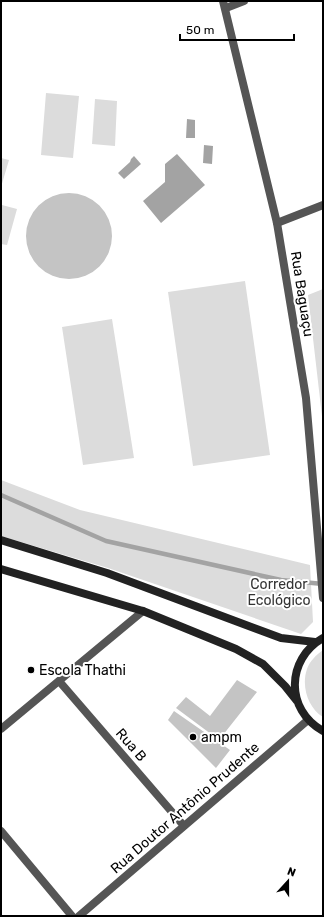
<svg xmlns="http://www.w3.org/2000/svg" width="324" height="917" viewBox="0 0 324 917" font-family="Rubik,sans-serif">
<style>
.green{fill:#dcdcdc}
.water{fill:#a3a3a3}
.lines{fill:none;stroke-linecap:round;stroke-linejoin:round}
.stream{stroke:#a3a3a3;stroke-width:4.5}
.building{fill:#c4c4c4}
.minor{stroke:#555;stroke-width:8}
.tertiary{stroke:#555;stroke-width:8}
.secondary{stroke:#222;stroke-width:8}
.poi-dot{fill:#000;stroke:#fff;stroke-width:1.5}
.labels{text-anchor:middle;dominant-baseline:central;stroke-width:4;stroke-linejoin:round;paint-order:stroke}
.street-label{font-size:14px;fill:#000;stroke:#fff}
.park-label{font-size:14px;fill:#333;stroke:#fff}
.poi-label{font-size:14px;fill:#000;stroke:#fff;text-anchor:start}
</style>
<rect width="100%" height="100%" fill="#fff"/>
<path class="green" d="M46,93L79,96L73,158L41,155Z
M95,99L117,101L115,146L92,144Z
M1,158L9,160L1,187Z
M2,205L17,209L7,245L1,244Z
M245,281L270,455L193,466L168,292Z
M323,289V425L308,295Z
M112,319L134,458L83,465L62,327Z
M1,480L80,510L310,565L313,622L301,634L108,568L1,536Z
M323,650V717C308,708 301,686 307,669C310,661 316,655 323,650Z"/>
<path class="water" d="M187,119L195,120V138H186Z
M204,145L213,146L212,164L203,163Z
M177,154L205,185L161,223L143,201L165,182V164Z
M134,156L141,164L124,179L118,173L130,162L131,159Z"/>
<g class="lines">
<path class="stream" d="M1,495L106,541L281,580L323,584"/>
</g>
<path class="building" d="M26 236a43 43 0 1 1 86 0a43 43 0 1 1-86 0Z
M237,680L257,692L219,740L176,708L186,697L210,716Z
M174,711L230,750L216,768L168,720Z"/>
<g class="lines">
<path class="minor" d="M226,8L244,1
M277,223L323,205
M59,681L184,826
M1,729L143,611
M1,831L72,916
M79,916L308,720"/>
<path class="tertiary" d="M223,1L277,223L306,398L323,598"/>
<path class="secondary" d="M1,540L107,573L281,638L315,642
M1,569L143,611L236,649L263,664L285,686L297,701
M323,638C286,659 285,710 323,731"/>
</g>
<g class="poi-dot">
<circle cx="31" cy="670" r="4"/>
<circle cx="193" cy="737" r="4"/>
</g>
<g class="labels">
<g class="street-label">
<text transform="translate(302 294) rotate(81)">Rua Baguaçu</text>
<text transform="translate(131 745) rotate(49)">Rua B</text>
<text transform="translate(185 808) rotate(-41)">Rua Doutor Antônio Prudente</text>
</g>
<g class="park-label">
<text x="279" y="584">Corredor<tspan x="279" dy="16">Ecológico</tspan></text>
</g>
<g class="poi-label">
<text x="39" y="670">Escola Thathi</text>
<text x="201" y="737">ampm</text>
</g>
</g>
<rect width="324" height="917" fill="none" stroke="#000000" stroke-width="4"/>
<g transform="translate(288 881) rotate(21)" stroke="#ffffff" stroke-width="3" paint-order="stroke">
<path d="M0-3L7 15L0 10L-7 15Z" fill="#000000"/>
<text y="-6" font-size="11" font-weight="bold" text-anchor="middle" fill="#000000">N</text>
</g>
<path d="M180 34v6h114v-6" fill="none" stroke="#000000" stroke-width="2"/>
<text x="186" y="34" font-size="12" fill="#000000" stroke="#ffffff" stroke-width="3" paint-order="stroke">50 m</text>
</svg>
